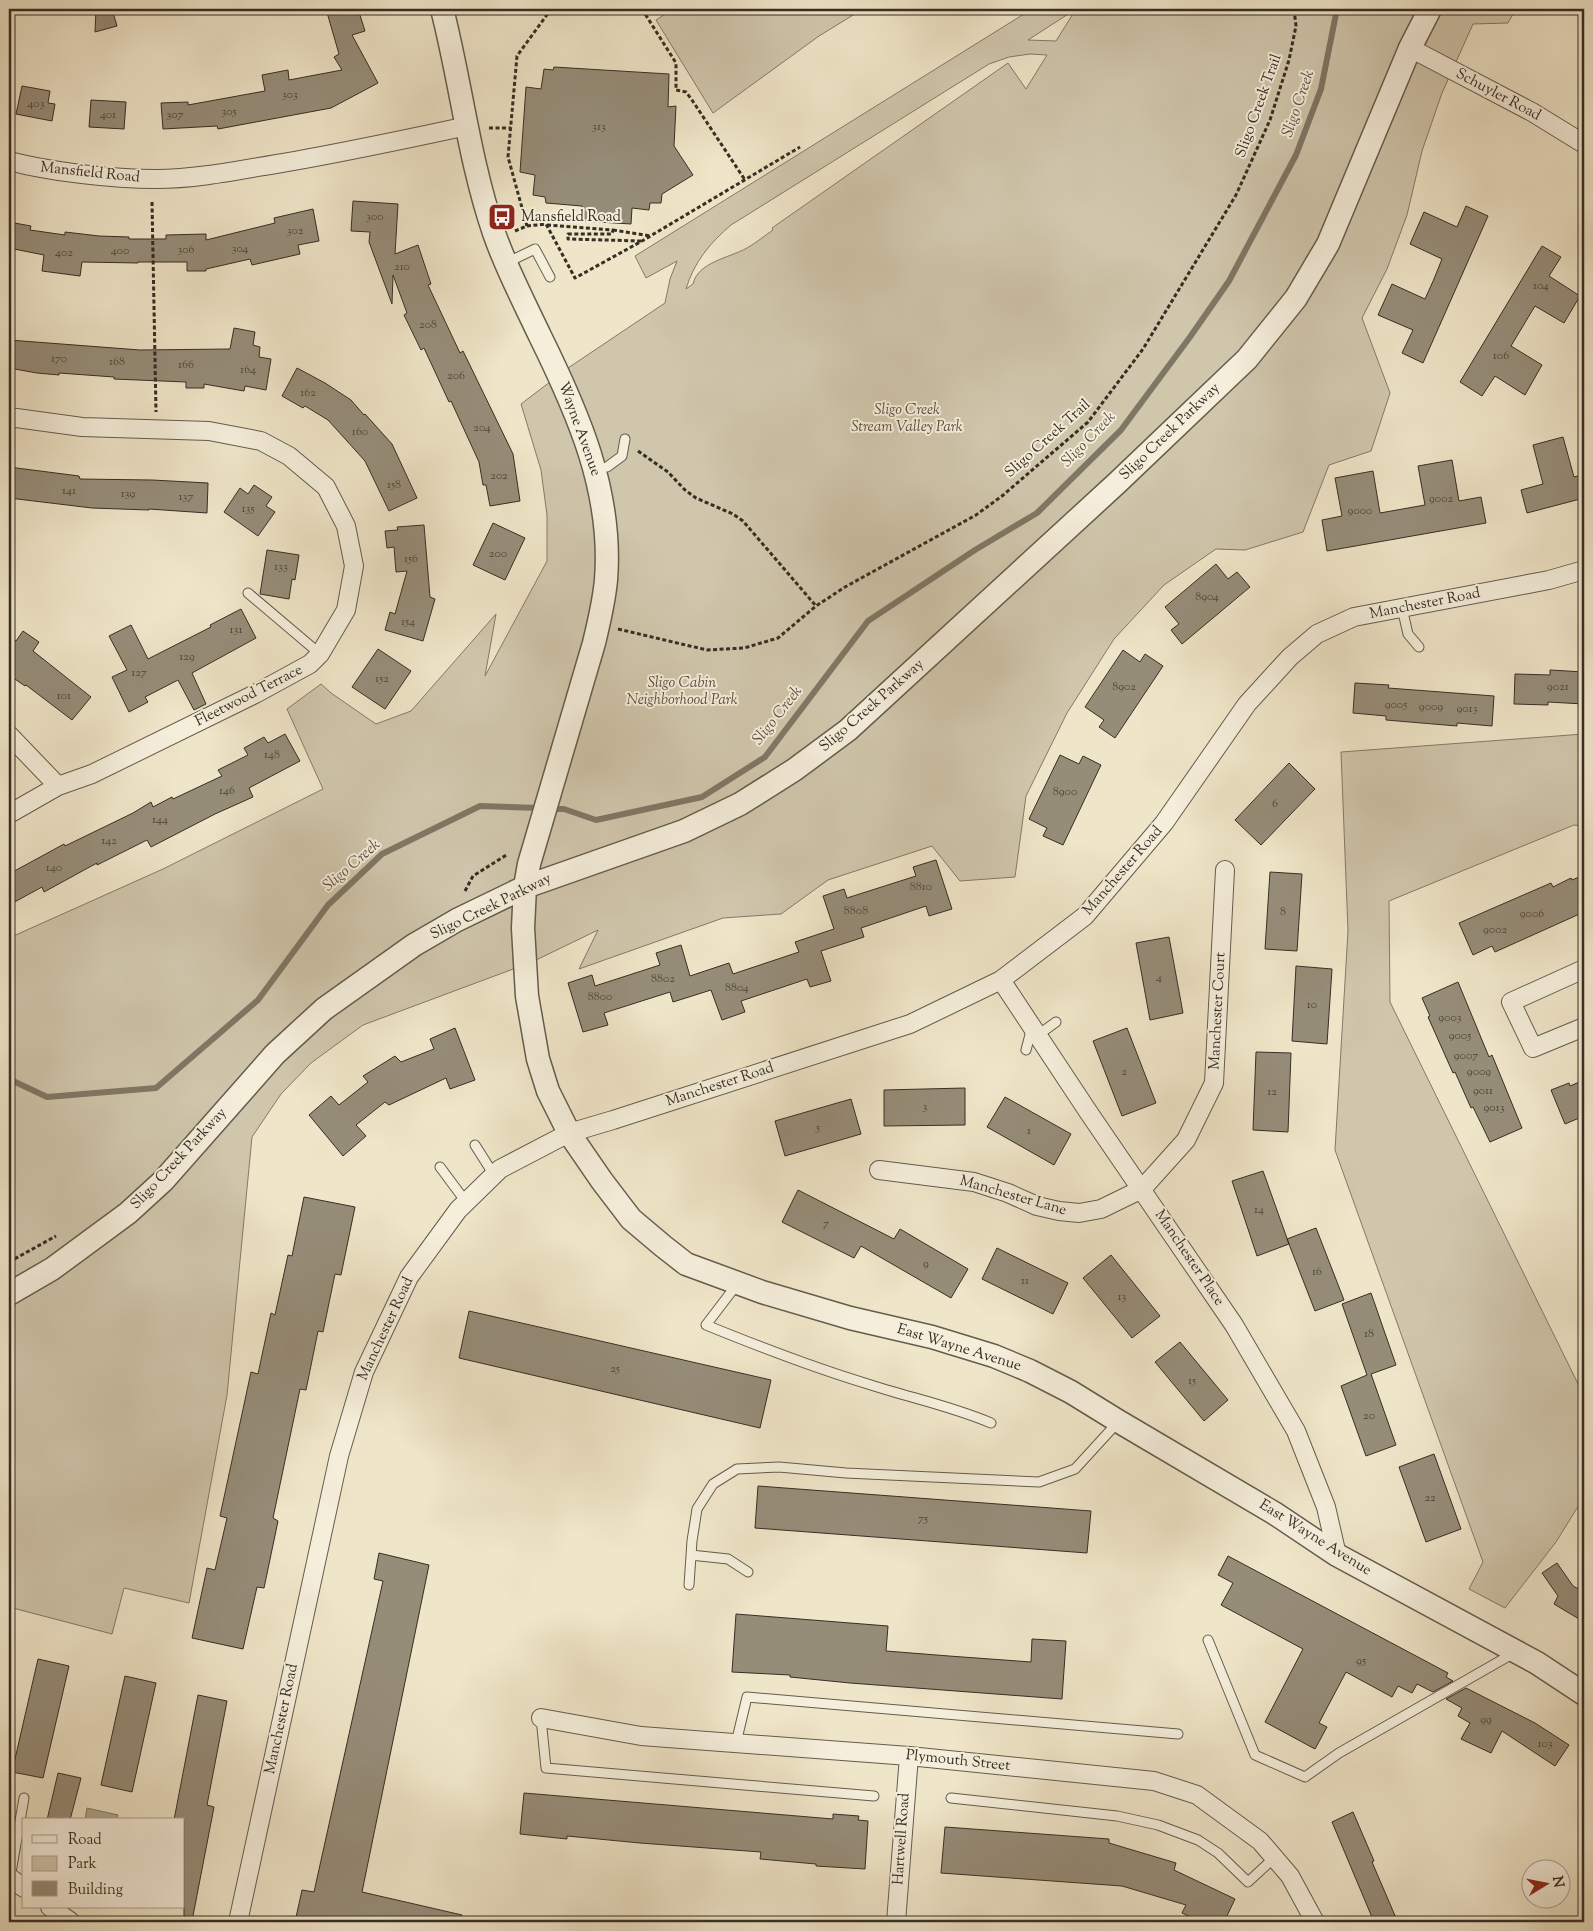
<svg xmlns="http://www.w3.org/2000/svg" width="1593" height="1931" viewBox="0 0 1593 1931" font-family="'Sorts Mill Goudy',serif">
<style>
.green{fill:#d0c6ac;stroke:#837a68;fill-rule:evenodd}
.water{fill:#b0a790;stroke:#7f7765}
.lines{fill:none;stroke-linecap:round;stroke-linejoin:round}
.stream{stroke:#7f7765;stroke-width:6}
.building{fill:#968d79;stroke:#362e24}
.service-casing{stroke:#645c4d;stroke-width:11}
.minor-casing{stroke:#645c4d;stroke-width:20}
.tertiary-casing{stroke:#645c4d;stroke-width:25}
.path{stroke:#362e24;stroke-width:3;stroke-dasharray:4 2.5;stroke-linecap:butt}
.service{stroke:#f5eedb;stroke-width:9}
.minor{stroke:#f5eedb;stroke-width:18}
.tertiary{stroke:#f5eedb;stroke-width:22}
.labels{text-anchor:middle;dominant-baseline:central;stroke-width:4;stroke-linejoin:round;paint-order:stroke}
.number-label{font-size:12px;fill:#4e4639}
.street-label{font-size:15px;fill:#362e24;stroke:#f5eedb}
.poi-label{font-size:15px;fill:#362e24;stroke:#f5eedb;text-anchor:start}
.park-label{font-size:15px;font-style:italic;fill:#554c3f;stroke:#f5eedb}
.water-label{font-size:16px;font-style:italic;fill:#5b5244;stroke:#f5eedb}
</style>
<rect width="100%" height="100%" fill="#efe5c8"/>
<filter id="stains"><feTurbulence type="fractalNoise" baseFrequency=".004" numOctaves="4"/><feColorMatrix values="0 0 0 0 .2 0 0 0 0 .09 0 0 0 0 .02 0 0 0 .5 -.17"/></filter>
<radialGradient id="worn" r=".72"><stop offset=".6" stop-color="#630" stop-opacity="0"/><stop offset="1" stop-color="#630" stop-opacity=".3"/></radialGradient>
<path class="green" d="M673,9H863L819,36L713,113L656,20Z
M1032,9H1516L1508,23L1473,24L1442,93L1422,151L1407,215L1387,269L1362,318L1390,393L1371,451L1329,465L1303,532L1245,550L1216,549L1164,585L1114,639L1067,713L1026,796L1015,877L960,881L932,846L828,880L781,914L723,918L579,969L598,930L532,962L363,1025L311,1063L281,1094L252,1137L227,1395L189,1603L124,1588L112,1634L9,1607V938L163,869L323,789L287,709L321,684L331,693L376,724L411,711L496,614L485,676L547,561V515L541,470L521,404L571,366L665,303L670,279L677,261L646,278L635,256ZM1076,9L1056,41L1028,40ZM1030,54L1047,55L1026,89L1008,63L772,228L773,230C764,236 756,243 747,248C729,258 698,262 693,284L686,289C694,262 710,243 731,225L989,64L1009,57Z
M1584,734V826L1574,825L1389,901L1390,1002L1584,1396V1497L1556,1542L1505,1608L1469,1589L1483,1562L1335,1150L1348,931L1341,752Z"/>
<path class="water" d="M87,1808L118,1815L117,1820H85Z"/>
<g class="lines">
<path class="stream" d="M550,809H564L596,820L702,797L765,757L868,621L975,550L1037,513L1121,430L1190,337L1229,281L1296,155L1321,89L1337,9
M9,1079L47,1097L156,1088L258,1000L328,905L382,854L480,806L540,808"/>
</g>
<path class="building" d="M96,9H112L117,26L95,32Z
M326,9H358L365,31L352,35L378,83L331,108L218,129L217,126L163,129L161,103L188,102V105L265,91L262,75L288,70L289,80L342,70L334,57L339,54Z
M554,67L669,74L668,107L676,106L674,146L693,175L662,194L661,203H650L649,210L632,208L631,224L583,221L582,206L546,203L545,197L533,195L535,175L520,172L526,87L541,89L544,69L553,70Z
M22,86L50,91L48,103L55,104L52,121L16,114Z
M91,100L126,102L124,129L89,127Z
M353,201L398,204L395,254L418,245L431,284L428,285L460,353L463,351L513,454L520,501L490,506L486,485H483L479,462L451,401L449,402L424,348L421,350L404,315L407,313L393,275L392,304L369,242L370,232L351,231Z
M1466,206L1488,216L1423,363L1402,353L1413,330L1378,315L1392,284L1425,299L1434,279L1442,259L1410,244L1424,212L1457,227Z
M313,209L319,241L298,245L300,254L252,265L250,259L206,269V271H187V262H138V263L82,262L80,276L42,271L44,255L9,248V222L31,226L30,230L65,235V232L99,236L129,237V239H166V235L206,234V240L275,223L274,218Z
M1542,246L1561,257L1549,276L1580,296L1564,323L1535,306L1511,346L1542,365L1525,395L1495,376L1482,396L1460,382Z
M234,328L255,332L253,345L260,347L259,357L271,359L266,390L245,386L244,391L204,384V388H186V382L114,379V377L59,373V375L37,373L9,368V340L140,350L230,349Z
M297,368L325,383L351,400L364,415L365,414L392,444L417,498L389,511L365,461L328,420L305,406L303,408L282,396Z
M1563,437L1574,477L1584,474V498L1527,513L1521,490L1543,484L1533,445Z
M1452,460L1459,501L1481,497L1486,523L1327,551L1322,520L1342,516L1335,478L1373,471L1380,513L1425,505L1418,466Z
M9,467L79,476L80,479L152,480L208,483L207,513L149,509V510L92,508L9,498Z
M254,485L272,497L266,506L275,512L258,536L224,512L240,488L248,494Z
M493,523L525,538L505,580L473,565Z
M424,525L430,597L435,599L423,641L385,630L390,612L395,614L407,571L396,572L394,547L387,548L385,531L398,530L397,527Z
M267,550L299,555L295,580L292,579L289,599L260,594Z
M1216,564L1228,579L1237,572L1250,587L1182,644L1171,630L1179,624L1165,607Z
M241,609L256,638L192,673L206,704L194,710L178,680L145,697L148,702L129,712L112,677L127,670L109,636L131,625L148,659L211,627L210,625Z
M23,631L39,642L33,651L91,697L72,720L26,685L25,686L9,675V636L16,641Z
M378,649L411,671L385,709L352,687Z
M1123,650L1140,662L1145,654L1163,666L1115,738L1099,727L1104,720L1085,707Z
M1550,670L1584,672V704L1548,702V705L1514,704L1515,674L1550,675Z
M1355,683L1389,685L1388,688L1494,696L1492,726L1457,723V726L1386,720V716L1353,713Z
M285,734L300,761L249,788L253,797L215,814L151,847L147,840L97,865V863L44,892L42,887L9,905V874L64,844L65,846L133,813L151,802L153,807L172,797L173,799L222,776L218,770L248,755L244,748L264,737L268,743Z
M1060,755L1079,764L1083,756L1101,765L1063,845L1043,836L1047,828L1029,819Z
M1289,763L1315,789L1261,845L1235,820Z
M936,860L952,909L929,916L926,906L861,928L864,937L821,951L831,981L810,987L807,979L741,1001L745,1012L722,1020L711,990L673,1002L670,992L604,1013L608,1025L583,1032L568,983L592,975L595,986L660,965L656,953L681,945L690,976L729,963L733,974L799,952L795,942L834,929L823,896L844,889L847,898L916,876L913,867Z
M1270,872L1302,874L1297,951L1265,949Z
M1584,875V912L1495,952L1492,946L1473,955L1459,923L1551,883L1553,887L1571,878L1572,880Z
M1169,937L1183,1013L1150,1020L1136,943Z
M1296,966L1332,969L1327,1044L1292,1041Z
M1458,982L1489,1057L1492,1055L1522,1128L1490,1142L1473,1107L1471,1108L1455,1072L1453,1073L1428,1017L1430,1016L1422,998Z
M455,1028L475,1080L450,1089L446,1078L389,1105L385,1102L356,1125L366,1136L343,1156L309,1115L331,1096L339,1105L368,1082L363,1076L395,1056L401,1062L434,1049L430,1039Z
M1127,1028L1156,1103L1122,1116L1093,1041Z
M1256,1052L1291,1053L1288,1132L1253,1130Z
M1584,1080V1116L1565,1124L1551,1090L1569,1083L1570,1086Z
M965,1088V1125L884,1126V1090Z
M1005,1097L1071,1134L1054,1165L987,1127Z
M851,1099L861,1134L785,1156L775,1121Z
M1263,1171L1289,1244L1257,1256L1232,1181Z
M798,1190L894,1239L900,1229L968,1269L951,1298L861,1246L854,1258L782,1222Z
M304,1197L355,1207L341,1275L335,1274L323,1332L318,1331L306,1390L300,1389L273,1518L278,1521L264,1588L257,1587L243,1649L192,1638L207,1568L215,1570L227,1518L220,1516L251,1372L258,1374L271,1313L275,1315L288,1255L292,1256Z
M1316,1228L1344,1300L1315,1311L1287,1239Z
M997,1248L1068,1283L1053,1314L982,1279Z
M1111,1255L1160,1316L1132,1338L1083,1278Z
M1371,1293L1396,1365L1371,1374L1396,1445L1366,1456L1341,1386L1367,1375L1342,1304Z
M469,1311L771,1380L760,1428L459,1358Z
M1180,1342L1228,1400L1204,1421L1155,1362Z
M1434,1454L1461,1529L1426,1542L1399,1467Z
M758,1486L1091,1511L1087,1553L755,1528Z
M379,1553L429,1565L362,1892L462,1915L461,1922H295L302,1890L314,1892L383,1581L374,1579Z
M1228,1556L1448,1673L1446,1677L1453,1681L1433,1692L1417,1684L1412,1693L1398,1686L1392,1697L1346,1672L1319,1723L1327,1727L1315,1749L1265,1722L1303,1649L1221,1605L1233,1583L1218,1575Z
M1557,1563L1573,1586L1584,1592V1622L1554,1604L1558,1596L1542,1573Z
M736,1614L888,1626L886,1651L949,1656L1031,1662L1032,1639L1066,1641L1062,1699L850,1683L790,1677V1675L732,1672Z
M38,1659L69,1666L43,1778L12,1772Z
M125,1676L156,1683L132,1792L101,1785Z
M1466,1688L1535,1723L1569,1745L1555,1766L1502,1731L1491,1753L1461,1739L1470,1723L1458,1716L1462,1708L1446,1699Z
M198,1695L227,1701L207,1805L214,1807L192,1921L184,1920V1820H174Z
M58,1773L81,1778L70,1820H47Z
M524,1793L833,1819V1814L859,1816L858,1820L868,1821L865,1869L816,1866V1864L760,1859L761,1852L640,1843L567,1836V1839L520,1834Z
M1353,1812L1374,1861L1372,1862L1396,1918L1387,1922H1374L1332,1822Z
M945,1827L1109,1839V1843L1176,1863L1174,1870L1235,1899L1224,1922H1202L1182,1913L1186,1905L1122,1886L941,1873Z"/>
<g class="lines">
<defs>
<path id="service" d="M506,263L535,249L550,277
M595,470L607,467L622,456L625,439
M248,593L320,654
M1402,608L1408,634L1419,647
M1038,1035L1056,1022
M1026,1050L1032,1027
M475,1145L494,1175
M440,1167L466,1202
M738,1283L706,1325C760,1347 814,1368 871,1385C911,1398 951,1406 991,1423
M691,1555L728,1559L748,1572
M689,1585L692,1541L697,1509L713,1484L737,1469L779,1467L846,1473L1039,1482L1075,1469L1118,1422
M1208,1640L1255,1755L1305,1777L1339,1753L1514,1653
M541,1718L546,1768L874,1796
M736,1743L747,1697L1178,1734
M951,1798L1117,1816L1158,1825L1198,1840L1218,1853L1248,1882L1274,1858
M10,1878L24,1798"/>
<path id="minor" d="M1410,48L1532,112L1584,144
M9,161C51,172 112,179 156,179C190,179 224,173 258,167C328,156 397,141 467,126
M9,417L82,427L209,431L261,441L289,456L326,487L346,526L354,566L346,610L320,654L310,664L255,694L92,774L58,786L9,814
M9,735L58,786
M1584,969L1511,1002L1533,1048L1584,1027
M1001,980L1089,1113L1234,1325L1296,1431L1326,1507L1337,1555
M879,1170L974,1182L1008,1193L1037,1206L1059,1211L1079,1213L1101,1209L1142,1189L1186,1140L1214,1083L1225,870
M541,1718L641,1736L909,1756L1154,1781L1197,1795L1260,1841L1290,1876L1315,1922
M9,1877L24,1888
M50,1907L71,1922
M238,1922L339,1456L364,1372L409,1277L458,1210L500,1169L569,1133L613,1120L910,1024L1001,980L1085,916L1164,823L1247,704L1290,657L1317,634L1354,617L1549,580L1584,570
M896,1922L909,1756"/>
<path id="tertiary" d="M442,9C461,83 469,160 494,233C506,268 524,302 540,336C578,413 613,492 606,580C604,602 599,622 594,643L529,864L525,887L523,928L527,996L538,1059L548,1091L569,1133L602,1181L631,1219L663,1246L686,1264L762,1292L850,1318L932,1337L994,1356L1030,1371L1071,1392L1118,1421L1274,1513L1337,1555L1537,1663L1584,1694
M9,1294L52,1269L128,1213L163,1181L275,1054L324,1009L414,945L457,920L525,887L684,831L740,804L794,770L848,730L1117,483L1247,359L1296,298L1328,244L1410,48L1430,9"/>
</defs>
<use href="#service" class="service-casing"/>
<use href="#minor" class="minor-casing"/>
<use href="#tertiary" class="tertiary-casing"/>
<path class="path" d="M642,9L676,63V90L686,92L692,100L745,180
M489,128H511
M152,202L156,412
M547,225L613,230L612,234H568V239L641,241
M527,226L508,157L517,56L549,12V9
M613,230L651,236
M515,231L527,226L546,224L575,278L642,241L800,147
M638,451L668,472L685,490L696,498L733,514L743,521L816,606
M618,629L707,650L744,648L778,638L816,606L845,587L976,515L1002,496L1088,422L1143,349L1236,195L1270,120L1289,60L1296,26L1294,9
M465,891L473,876L508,854
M9,1262L56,1236"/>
<use href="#service" class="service"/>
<use href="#minor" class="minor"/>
<use href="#tertiary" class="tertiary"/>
</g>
<defs>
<symbol id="bus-square" viewBox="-11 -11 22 22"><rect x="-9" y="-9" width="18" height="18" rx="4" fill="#8f2418" stroke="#f5eedb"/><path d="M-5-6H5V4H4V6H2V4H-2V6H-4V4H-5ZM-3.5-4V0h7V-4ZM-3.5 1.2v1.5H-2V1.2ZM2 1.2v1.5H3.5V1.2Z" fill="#fff"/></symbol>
</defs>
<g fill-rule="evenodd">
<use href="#bus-square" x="486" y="201" width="32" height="32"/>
</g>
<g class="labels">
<g class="number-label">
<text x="290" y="95">303</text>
<text x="36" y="104">403</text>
<text x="229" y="112">305</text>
<text x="108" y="115">401</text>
<text x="175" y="115">307</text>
<text x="599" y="127">313</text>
<text x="375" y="217">300</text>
<text x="295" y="231">302</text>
<text x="240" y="249">304</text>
<text x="186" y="250">306</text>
<text x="120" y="251">400</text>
<text x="64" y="253">402</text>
<text x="402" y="267">210</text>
<text x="1541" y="286">104</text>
<text x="428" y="325">208</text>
<text x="1501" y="356">106</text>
<text x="59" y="359">170</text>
<text x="117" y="362">168</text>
<text x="186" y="365">166</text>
<text x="248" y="370">164</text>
<text x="456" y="376">206</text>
<text x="308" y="393">162</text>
<text x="482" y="428">204</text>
<text x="360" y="432">160</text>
<text x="499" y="476">202</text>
<text x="394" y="485">158</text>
<text x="69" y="491">141</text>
<text x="128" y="494">139</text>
<text x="186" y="497">137</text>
<text x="1441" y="499">9002</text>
<text x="248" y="509">135</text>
<text x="1360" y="511">9000</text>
<text x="498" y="554">200</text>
<text x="411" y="559">156</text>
<text x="281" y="567">133</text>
<text x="1207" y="597">8904</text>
<text x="408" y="622">154</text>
<text x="236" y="630">131</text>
<text x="187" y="657">129</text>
<text x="139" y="673">127</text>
<text x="382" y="679">152</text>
<text x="1124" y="687">8902</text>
<text x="1558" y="687">9021</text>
<text x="64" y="696">101</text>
<text x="1396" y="705">9005</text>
<text x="1431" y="707">9009</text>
<text x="1467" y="709">9013</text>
<text x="272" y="755">148</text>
<text x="227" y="791">146</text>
<text x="1065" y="792">8900</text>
<text x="1275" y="804">6</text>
<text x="160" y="820">144</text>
<text x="109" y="841">142</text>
<text x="54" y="868">140</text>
<text x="921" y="887">8810</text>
<text x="856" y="911">8808</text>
<text x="1283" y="912">8</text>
<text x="1532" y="914">9006</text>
<text x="1495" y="930">9002</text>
<text x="1159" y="978">4</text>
<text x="663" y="979">8802</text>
<text x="737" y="988">8804</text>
<text x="600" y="997">8800</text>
<text x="1312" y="1005">10</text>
<text x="1450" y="1018">9003</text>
<text x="1460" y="1036">9005</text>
<text x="1466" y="1056">9007</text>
<text x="1124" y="1072">2</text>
<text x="1479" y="1072">9009</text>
<text x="1483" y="1091">9011</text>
<text x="1272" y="1092">12</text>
<text x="925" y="1107">3</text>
<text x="1494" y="1108">9013</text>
<text x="818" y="1128">5</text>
<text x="1029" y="1131">1</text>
<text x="1259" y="1210">14</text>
<text x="826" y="1224">7</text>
<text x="926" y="1264">9</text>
<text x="1317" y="1272">16</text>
<text x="1025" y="1281">11</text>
<text x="1122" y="1297">13</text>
<text x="1369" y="1334">18</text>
<text x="615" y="1369">25</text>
<text x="1192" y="1381">15</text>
<text x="1369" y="1416">20</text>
<text x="1430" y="1498">22</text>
<text x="923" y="1519">75</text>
<text x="1361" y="1661">95</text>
<text x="1486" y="1720">99</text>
<text x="1545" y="1744">103</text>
</g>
<g class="street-label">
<text transform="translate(1498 95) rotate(28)">Schuyler Road</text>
<text transform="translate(1259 106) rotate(-70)">Sligo Creek Trail</text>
<text transform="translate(90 173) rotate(6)">Mansfield Road</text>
<text transform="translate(579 429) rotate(70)">Wayne Avenue</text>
<text transform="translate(1170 432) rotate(-44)">Sligo Creek Parkway</text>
<text transform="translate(1048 439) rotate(-42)">Sligo Creek Trail</text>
<text transform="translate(1425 604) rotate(-11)">Manchester Road</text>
<text transform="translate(249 696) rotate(-27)">Fleetwood Terrace</text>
<text transform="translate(872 706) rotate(-41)">Sligo Creek Parkway</text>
<text transform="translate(1123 871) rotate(-49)">Manchester Road</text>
<text transform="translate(491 907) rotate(-26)">Sligo Creek Parkway</text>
<text transform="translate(1218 1011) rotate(-87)">Manchester Court</text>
<text transform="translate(720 1085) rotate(-18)">Manchester Road</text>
<text transform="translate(179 1159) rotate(-47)">Sligo Creek Parkway</text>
<text transform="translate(1013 1196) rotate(16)">Manchester Lane</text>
<text transform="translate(1189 1258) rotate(56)">Manchester Place</text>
<text transform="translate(386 1329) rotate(-65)">Manchester Road</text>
<text transform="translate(959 1348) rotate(17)">East Wayne Avenue</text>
<text transform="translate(1315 1538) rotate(32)">East Wayne Avenue</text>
<text transform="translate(282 1719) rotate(-78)">Manchester Road</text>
<text transform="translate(958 1761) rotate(6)">Plymouth Street</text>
<text transform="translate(902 1839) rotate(-86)">Hartwell Road</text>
</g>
<g class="poi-label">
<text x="521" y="217">Mansfield Road</text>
</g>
<g class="park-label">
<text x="907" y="410">Sligo Creek<tspan x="907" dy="17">Stream Valley Park</tspan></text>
<text x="682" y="683">Sligo Cabin<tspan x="682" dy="17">Neighborhood Park</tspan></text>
</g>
<g class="water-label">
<text transform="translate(1299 104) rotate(-71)">Sligo Creek</text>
<text transform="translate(1089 440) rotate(-46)">Sligo Creek</text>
<text transform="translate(778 716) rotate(-52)">Sligo Creek</text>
<text transform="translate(352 866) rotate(-41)">Sligo Creek</text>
</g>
</g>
<rect width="1593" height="1931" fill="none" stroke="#efe5c8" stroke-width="30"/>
<rect x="10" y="10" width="1573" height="1911" fill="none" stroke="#362e24" stroke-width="2.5"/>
<rect x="15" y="15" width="1563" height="1901" fill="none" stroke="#362e24"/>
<rect x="22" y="1818" width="162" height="90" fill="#f5eedb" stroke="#a9a192"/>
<rect x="32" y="1835" width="25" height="8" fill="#f5eedb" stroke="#a9a192"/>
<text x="68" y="1844" font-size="15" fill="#362e24">Road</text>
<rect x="32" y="1856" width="25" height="15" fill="#d0c6ac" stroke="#a9a192"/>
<text x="68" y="1868" font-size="15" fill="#362e24">Park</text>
<rect x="32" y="1881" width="25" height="15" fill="#968d79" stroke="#a9a192"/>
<text x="68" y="1894" font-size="15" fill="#362e24">Building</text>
<g transform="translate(1546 1884) rotate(80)"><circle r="24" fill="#f5eedb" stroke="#a9a192"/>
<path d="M0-4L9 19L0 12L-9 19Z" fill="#8f2418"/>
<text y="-8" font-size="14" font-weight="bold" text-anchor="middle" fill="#362e24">N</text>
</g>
<rect width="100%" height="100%" filter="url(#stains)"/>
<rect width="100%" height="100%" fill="url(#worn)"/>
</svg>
